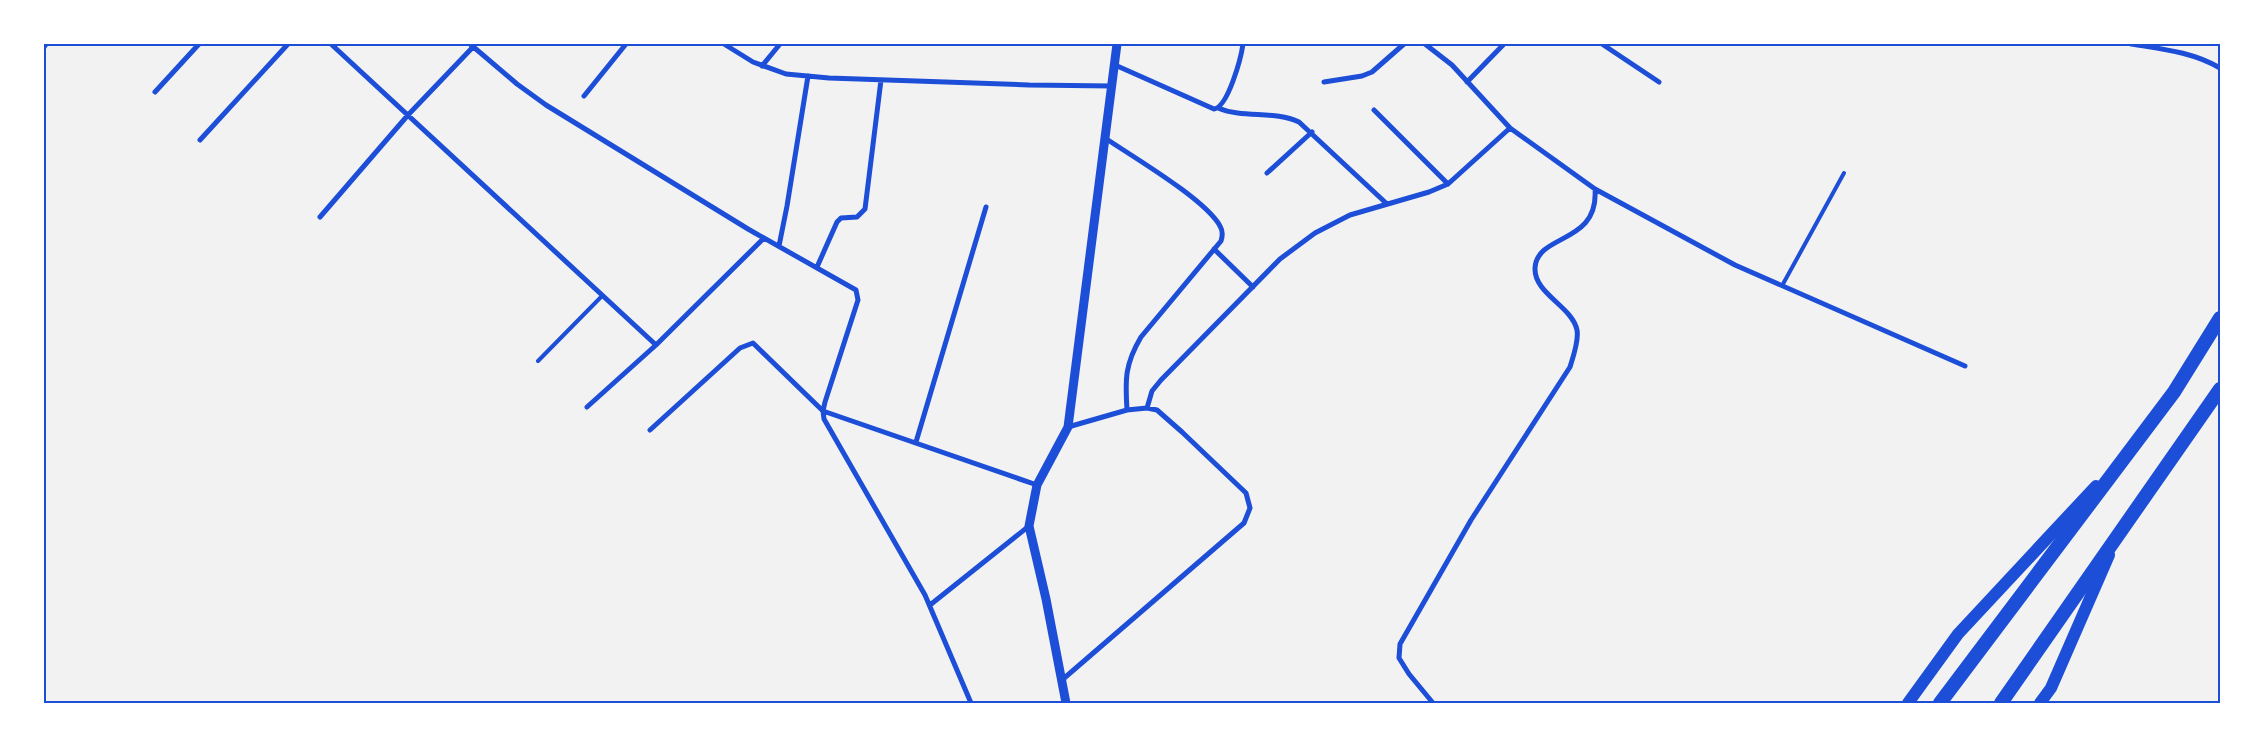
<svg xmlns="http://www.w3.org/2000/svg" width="2264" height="747" viewBox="0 0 2264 747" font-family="'DM Sans',sans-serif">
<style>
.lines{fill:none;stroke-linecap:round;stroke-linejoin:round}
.service{stroke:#1d4ed8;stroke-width:4}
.minor{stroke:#1d4ed8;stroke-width:5}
.tertiary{stroke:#1d4ed8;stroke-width:9}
.primary{stroke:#1d4ed8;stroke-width:12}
.trunk{stroke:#1d4ed8;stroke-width:14}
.neatline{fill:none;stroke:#1d4ed8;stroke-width:2}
</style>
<rect width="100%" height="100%" fill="#f2f2f2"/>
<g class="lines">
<path class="service" d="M1783,284L1844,173
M538,361L602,296"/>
<path class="minor" d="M331,44L656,345
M470,44L517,84L546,105L748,229L856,290L858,300L825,402L823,411L824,419L925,595L971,703
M724,44L753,62L786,74L829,78L1029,85L1112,86
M1425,44L1452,65L1510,128L1595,189L1735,265L1965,366
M1602,44L1659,82
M2131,44C2162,49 2193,52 2220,68
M44,47L46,44
M1115,65L1214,109C1228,107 1241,58 1243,44
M762,66L780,44
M1324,82L1362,76L1372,72L1404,44
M1467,82L1504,44
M155,92L199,44
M584,96L626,44
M1218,108C1244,119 1274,110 1299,122L1387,204
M1374,110L1448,184
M1105,138C1133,157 1205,199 1220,226C1223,231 1223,235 1221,241L1141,337C1125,364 1125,379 1127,410
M200,140L288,44
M1267,173L1312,132
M320,217L408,115L473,47
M779,246L787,206L808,76
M1214,249L1253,287
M817,267L837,222L841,218L857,217L865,209L881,80
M587,407L656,345L764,238
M1147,408L1152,391L1161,380L1280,259L1315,233L1350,215L1429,192L1448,184L1510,128
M650,430L740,348L753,343L823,411L1037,485
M916,442L986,207
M930,605L1029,526
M1062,680L1244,523L1250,508L1246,493L1182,432L1157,410L1147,408L1127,410L1068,427
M1433,703L1409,674L1399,658L1400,644L1471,520L1570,367C1573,357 1579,341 1577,330C1572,306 1534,294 1535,268C1537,233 1599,245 1595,189"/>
<path class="tertiary" d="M1066,703L1046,599L1029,526L1037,485L1068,427L1117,44"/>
<path class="primary" d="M1908,703L1958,634L2096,486
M2040,703L2051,688L2109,555"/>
<path class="trunk" d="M1940,703L2174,392L2220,318
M2001,703L2220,389"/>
</g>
<rect width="2264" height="747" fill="none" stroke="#ffffff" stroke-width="90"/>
<rect x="45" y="45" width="2174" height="657" class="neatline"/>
</svg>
